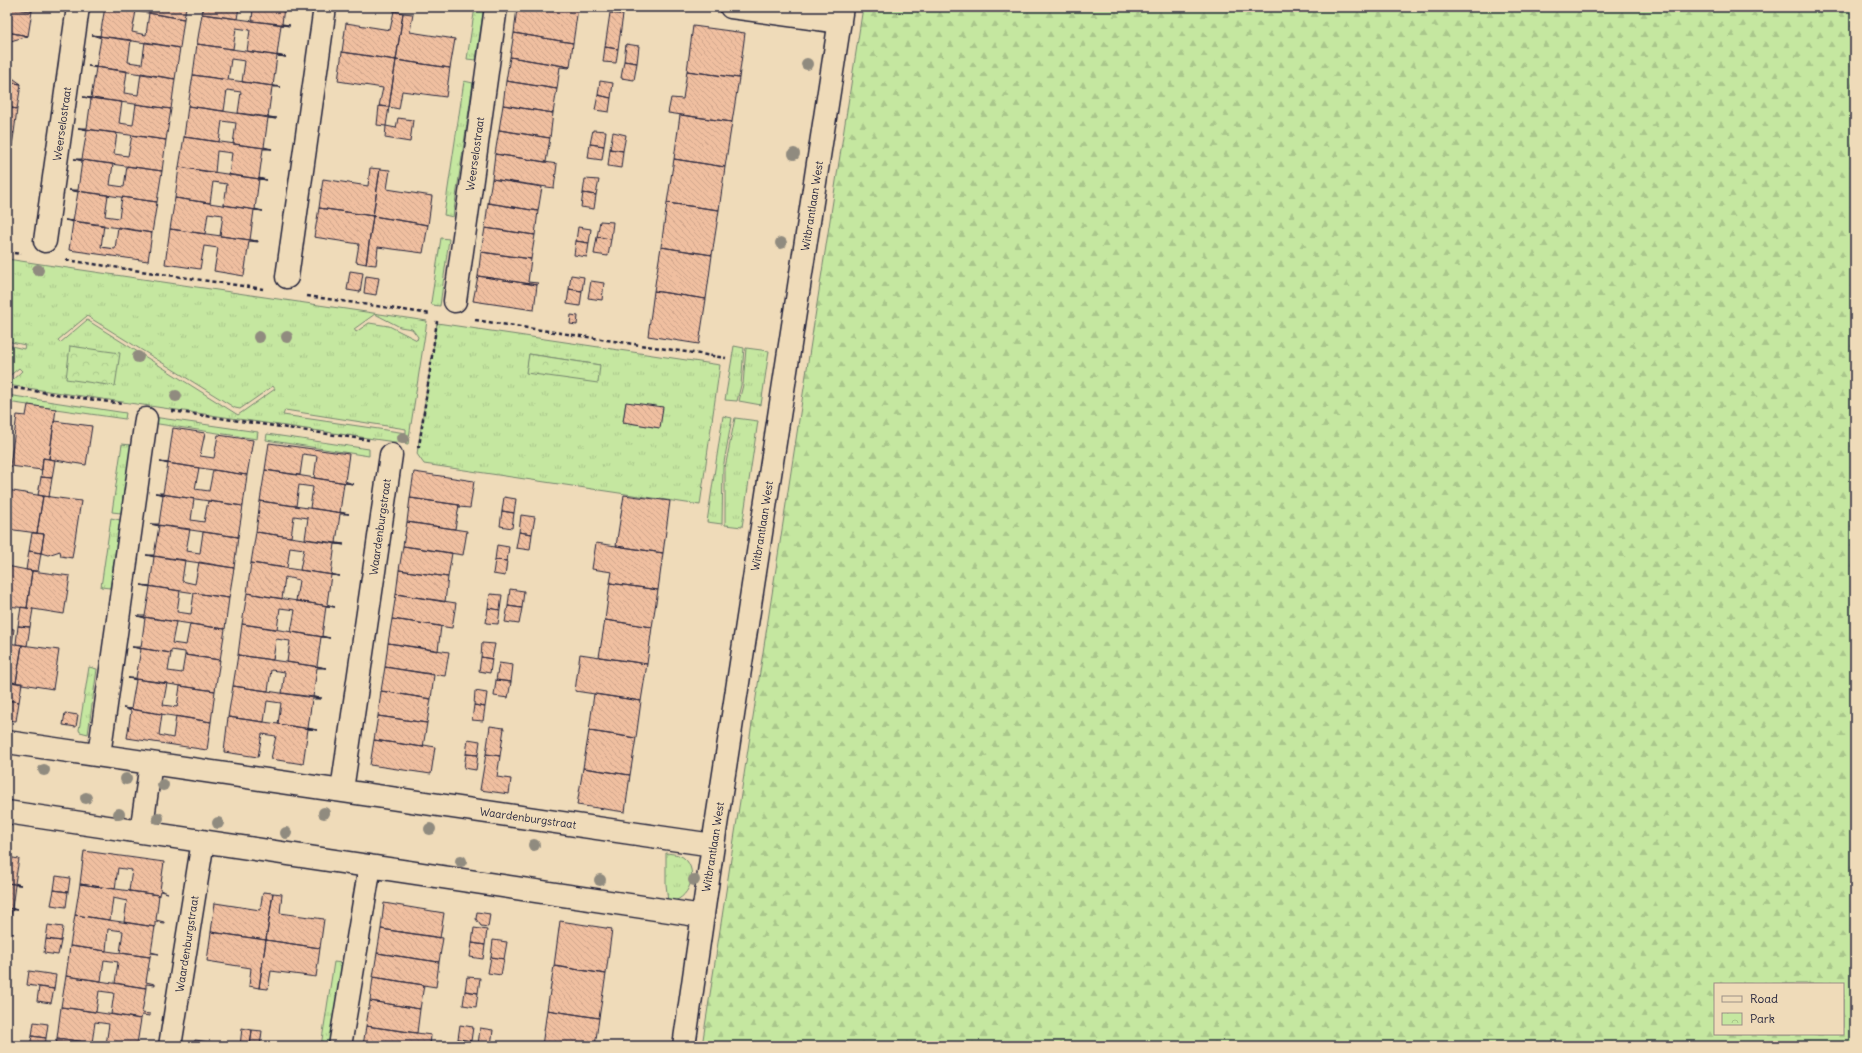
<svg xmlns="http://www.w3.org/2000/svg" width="1862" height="1053" viewBox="0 0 1862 1053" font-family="Delius,sans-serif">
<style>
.grass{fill:url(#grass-tufts);stroke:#74846e;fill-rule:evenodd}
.forest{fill:url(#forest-firs);stroke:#74846e;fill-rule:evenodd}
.park{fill:url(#park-crowns);stroke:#74846e}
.building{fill:url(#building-back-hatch);stroke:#22223b}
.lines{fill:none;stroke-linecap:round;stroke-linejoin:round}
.minor-casing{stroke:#22223b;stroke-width:25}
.path{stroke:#22223b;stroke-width:2.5;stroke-dasharray:4 3;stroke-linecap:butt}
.minor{stroke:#efdbb9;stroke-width:22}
.tree{fill:#908b7f}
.labels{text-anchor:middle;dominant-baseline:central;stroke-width:3;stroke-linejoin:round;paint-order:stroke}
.street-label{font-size:11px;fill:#22223b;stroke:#efdbb9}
</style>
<defs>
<pattern id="grass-tufts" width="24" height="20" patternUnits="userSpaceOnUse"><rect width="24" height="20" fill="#c5e7a0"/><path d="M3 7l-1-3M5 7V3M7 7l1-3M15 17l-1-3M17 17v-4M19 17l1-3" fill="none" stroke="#a9c68b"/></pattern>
<pattern id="forest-firs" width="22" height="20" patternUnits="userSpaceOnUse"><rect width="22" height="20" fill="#c5e7a0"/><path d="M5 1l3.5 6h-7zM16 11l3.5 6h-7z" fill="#a9c68b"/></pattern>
<pattern id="park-crowns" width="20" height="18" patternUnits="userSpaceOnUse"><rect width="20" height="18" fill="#c5e7a0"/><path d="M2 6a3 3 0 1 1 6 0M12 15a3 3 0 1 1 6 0" fill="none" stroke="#a9c68b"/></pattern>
<pattern id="building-back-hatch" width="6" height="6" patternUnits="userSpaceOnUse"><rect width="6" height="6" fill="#f0bfa0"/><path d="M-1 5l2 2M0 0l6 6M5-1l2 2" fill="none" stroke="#cea48b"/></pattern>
</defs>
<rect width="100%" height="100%" fill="#efdbb9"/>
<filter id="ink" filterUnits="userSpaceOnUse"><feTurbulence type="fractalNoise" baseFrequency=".025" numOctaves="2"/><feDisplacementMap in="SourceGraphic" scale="8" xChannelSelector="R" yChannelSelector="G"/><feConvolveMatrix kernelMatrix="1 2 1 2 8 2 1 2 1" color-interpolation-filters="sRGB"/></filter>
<g filter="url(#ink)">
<path class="grass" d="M475,7H484L476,60L467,59Z
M464,81L473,83L453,217L444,215Z
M441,238L449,239L440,306L432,305L431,302Z
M7,259L427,321L408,444L7,385L22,371L19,368L7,378V345L24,349L25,345L7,341ZM375,314L400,327L412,329L418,337L417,340L389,326L369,323L356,332L354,329ZM87,316L235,408L240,409L273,386L275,389L238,415L87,320L60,343L58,340ZM285,410L406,429V433L283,415Z
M437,323L720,365L700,505L424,464L417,454ZM529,354L600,365L527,373ZM626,402L660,428L623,422Z
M734,346L744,348L741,385L737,401L725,400Z
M746,348L769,351L761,405L739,401L743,385Z
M7,395L126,413L125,419L7,402Z
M723,416L732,418L723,468L722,524L707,522Z
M153,417L258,432L257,439L152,423Z
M735,418L758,421L742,527L725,525V468Z
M267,434L369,449V456L266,440Z
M122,444L131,445L121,513L112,512Z
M111,518L120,520L110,588L101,587Z
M89,667L97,669L88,734L80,732L79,730Z
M666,853C673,854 679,854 684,858C700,871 689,902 668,902L666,884Z
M334,962L342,963L330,1046H321Z"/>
<path class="forest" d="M863,7H1855V1046H702ZM1715,984H1843V1034H1715Z"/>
<path class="park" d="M70,346L120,353L115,386L66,379Z
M529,354L600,365L598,383L526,373Z"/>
<path class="building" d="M7,7H33L32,11Z
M105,7L136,11L132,32L146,35L149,13L184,19L180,48L92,35L100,36Z
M111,7H186L184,19Z
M203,7H239L237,19L202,14Z
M253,7H284L282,24L290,25L252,21Z
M523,7L578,8L573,43L514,33L517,8L523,9Z
M7,8L32,11L28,36L7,32Z
M394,11L403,13L396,60L342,52L346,23L390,30Z
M403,13L413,14L410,32L455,39L450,68L396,60Z
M610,13L623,15L618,49L605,47Z
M202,14L290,26L281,25L277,55L286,57L247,51L250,30L236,28L233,49L197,44Z
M693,26L745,33L739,78L687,71Z
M7,32L28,36L7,42Z
M514,33L573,43L570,67L510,57Z
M92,35L131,40L128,62L142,64L145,42L180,48L175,79L88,66L96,67L101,38Z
M197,44L286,57L277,56L273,86L281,87L242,82L245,61L231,59L228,80L193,75Z
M626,44L639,46L637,63L624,61Z
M605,47L618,49L616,63L603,62Z
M342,52L396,60L389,107L379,106L383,88L338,81Z
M510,57L570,67L569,68L560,67L557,89L506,81Z
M396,60L450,68L446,97L402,91L399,109L389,107Z
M624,61L637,63L634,80L621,78Z
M88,66L127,71L124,93L138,95L141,73L175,79L171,109L83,97L91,98L96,68Z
M687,71L739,78L732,122L668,113L671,98L683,99Z
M7,74L21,84L7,82Z
M193,75L281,87H272L268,117L277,118L238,113L241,92L227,90L224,111L188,106Z
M506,81L557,89L553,113L503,105Z
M600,81L613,83L611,98L598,95Z
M7,82L21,84L17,109L7,107Z
M598,95L611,98L609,112L595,110Z
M83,97L122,102L119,123L133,125L136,104L171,109L166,140L78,128H87L91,99Z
M503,105L553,113L550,138L499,130Z
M188,106L276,119L268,118L264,147L272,149L233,144L236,123L222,121L219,142L184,137Z
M379,106L389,107L386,126L377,125Z
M7,107L17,109L14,133L7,132Z
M680,115L732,122L725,167L674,159Z
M398,118L413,120L410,142L385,138L386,126L396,128Z
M78,128L117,133L114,154L128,156L132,135L166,140L162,171L74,159H82L87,130Z
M499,130L550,138L546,162L495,154Z
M593,130L606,131L604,146L590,144Z
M7,132L14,133L10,157L7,156Z
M613,132L626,135L623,151L610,149Z
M184,137L272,149H263L259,178L267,180L229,175L232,153L217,151L215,173L179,167Z
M590,144L604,146L602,160L588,158Z
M610,149L623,151L621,168L608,166Z
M495,154L557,164L554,188L492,179Z
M74,159L113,164L110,185L124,187L127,166L162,171L157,202L69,190H78L82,161Z
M674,159L725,167L719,210L667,203Z
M179,167L267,180L259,179L255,209L263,211L224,205L227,184L213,182L210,203L175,198Z
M370,168L380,169L373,216L319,208L323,179L368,186Z
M380,169L390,170L387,189L432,196L428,225L373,216Z
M492,179L542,187L538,211L488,203Z
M585,179L599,180L596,195L583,193Z
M69,190L108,195L105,216L119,218L122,197L157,202L152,233L65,220L73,221L78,192Z
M583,193L596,195L594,209L581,207Z
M175,198L263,211L254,210L250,240L258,241L220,236L223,215L208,213L205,234L170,229Z
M488,203L538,211L535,235L485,228Z
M667,203L719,210L712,255L661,247Z
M319,208L373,216L366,264L356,262L359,244L314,237Z
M373,216L428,225L423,253L378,247L376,265L366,264Z
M65,220L104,225L101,247L115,249L118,227L152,233L148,261L69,250L73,222Z
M600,221L613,222L611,239L597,237Z
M578,227L591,229L589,243L576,241Z
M485,228L535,235L531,259L481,252Z
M170,229L258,241V242L249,241L244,276L214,271L218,248L204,246L200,269L165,264Z
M597,237L611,239L608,256L594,254Z
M576,241L589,243L587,257L574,255Z
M661,247L712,255L706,299L654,291Z
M481,252L531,259L528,282L538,283L537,285L478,276Z
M350,271L363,273L360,292L347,290Z
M571,275L584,277L582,291L569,289Z
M366,276L379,278L376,295L364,293Z
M478,276L537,285L534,310L473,301Z
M591,281L604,283L602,300L588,298Z
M569,289L582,291L580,306L567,304Z
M654,291L706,299L699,344L648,336Z
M571,315L578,316L577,325L570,324Z
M626,402L663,407L660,428L623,422Z
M28,405L56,409L49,459L43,458L42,470L10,466L17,415L26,416Z
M54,421L92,426L86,465L49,459Z
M173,428L205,433L200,456L214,458L218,435L253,440L247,475L160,462L168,463Z
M269,443L349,454L345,481L353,484L314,478L317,456L303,454L300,475L265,470Z
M43,458L55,460L52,478L41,477Z
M160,462L199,468L195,489L209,491L213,470L247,475L243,506L155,493H163L168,464Z
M265,470L353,484L344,483L340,512L349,514L310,508L313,487L299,485L296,506L260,501Z
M414,472L474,481L470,508L459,507V505L410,498Z
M41,477L52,478L49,497L38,495Z
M7,490L43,496L37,533L7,529Z
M155,493L194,499L191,520L204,522L208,501L243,506L238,537L150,524H159L163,495Z
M624,495L670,501L663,553L616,546Z
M43,496L81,501L72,558L61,556L60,551L48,555L41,553L44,534L37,533Z
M504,497L516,499L514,513L502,511Z
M410,498L459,505L455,529L407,522Z
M260,501L349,514H340L336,543L344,544L305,539L308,518L294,516L291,537L256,532Z
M502,511L514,513L512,528L500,526Z
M521,515L535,517L532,534L519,532Z
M407,522L467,531L463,555L403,546Z
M150,524L190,529L186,551L200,553L203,532L238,537L234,568L146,555H154L159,526Z
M256,532L344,545L335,544L331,574L340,576L300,570L304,549L290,547L287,568L251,563Z
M519,532L532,534L530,550L516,548Z
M32,533L44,534L41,553L29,551Z
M596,543L663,553L658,590L610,583L612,572L592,569Z
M497,545L509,547L507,561L495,560Z
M403,546L452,553L448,577L399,570Z
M29,551L41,553L38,571L26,570Z
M146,555L185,560L182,581L195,584L199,562L234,568L229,598L141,585L150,586L154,557Z
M495,560L507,561L505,576L493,574Z
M251,563L340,576L331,575L327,604L335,607L296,601L299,580L285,577L282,599L247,593Z
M7,566L32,571L27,608L7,606Z
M399,570L448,577L445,602L396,594Z
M32,571L70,576L64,614L27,608Z
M610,583L658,590L652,627L605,620Z
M141,585L180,591L177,612L191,614L194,593L229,598L225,629L137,616H145L150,587Z
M510,589L524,591L522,608L508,606Z
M247,593L335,607L326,606L322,636L330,638L291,632L295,610L280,608L277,629L242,624Z
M396,594L456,603L452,628L392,619Z
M490,594L502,595L500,610L488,608Z
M508,606L522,608L519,624L505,622Z
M21,607L33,609L30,627L18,626Z
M488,608L500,610L498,624L486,623Z
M137,616L176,622L172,643L186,645L190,624L225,629L220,660L185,655V652L171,650V653L132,647H141L145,618Z
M392,619L441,626L438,651L388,643Z
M605,620L652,627L647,664L599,657Z
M242,624L330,638L321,637L317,666L326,668L287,662L290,641L276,639L273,660L238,655Z
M18,626L30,627L27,646L16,644Z
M7,628L14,629L12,644L7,643Z
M7,643L22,645L16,683L10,682L9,692H7Z
M388,643L449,652L445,676L385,667Z
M482,643L495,644L492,659L481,657Z
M22,645L59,650L53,689L16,683Z
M132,647L171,653L168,671L182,673L185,655L220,660L215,691L128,678H136L141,649Z
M580,654L647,664L641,701L575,691Z
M238,655L326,668H317L313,697L322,698L282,693L285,672L271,670L268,691L233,686Z
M481,657L492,659L490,673L479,671Z
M499,663L513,665L511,682L496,680Z
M385,667L434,675L431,699L381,691Z
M128,678L167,683L163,705L177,707L180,686L215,691L211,722L123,708L131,709L136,680Z
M496,680L511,682L508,698L494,696Z
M10,682L22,683L19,702L7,700Z
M233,686L321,699H312L308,728L317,730L278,724L281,703L267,701L264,722L228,717Z
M381,691L431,699L427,723L378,716Z
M475,691L487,693L485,707L474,705Z
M594,694L641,701L636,738L589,731Z
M7,700L19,702L16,721L7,720Z
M474,705L485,707L483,721L472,720Z
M123,708L162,714L159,735L173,738L176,716L211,722L207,750L127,738L131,711Z
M65,713L78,715L76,727L63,725Z
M378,716L427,723L423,747L374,740Z
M228,717L278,724L317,730L308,729L303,764L271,759L276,736L262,734L258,757L224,752Z
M490,726L504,728L500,756L486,754Z
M589,731L636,738L630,775L583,768Z
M468,739L480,741L478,755L466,754Z
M374,740L423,747L424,745L435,747L431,774L370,765Z
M466,754L478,755L476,770L464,768Z
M486,754L500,756L497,777L511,779L509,794L480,790Z
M583,768L630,775L625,812L577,805Z
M84,851L164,862L160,890L168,893L160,891L159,895L129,891L132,870L118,868L115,889L80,884Z
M7,857L19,859L15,883L21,885L7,883Z
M56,876L70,878L68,892L54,890Z
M7,883L21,885H15L12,908L17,910L7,908Z
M80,884L159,895L156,920L164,922V923L155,922V927L124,922L127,901L113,898L110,920L75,915Z
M54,890L68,892L66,907L51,905Z
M263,892L273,893L266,940L211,932L215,903L260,910Z
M273,893L282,894L280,913L324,919L320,948L266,940Z
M384,903L444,913L440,938L381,929Z
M7,908L17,910H12L8,932L14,934L7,933Z
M477,912L490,914L488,927L481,926L476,919Z
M75,915L155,927L151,952L159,954L151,953L150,957L120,953L123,931L108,929L106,951L70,946Z
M560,921L612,929L606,974L554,966Z
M48,925L63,927L61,941L46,939Z
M474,928L487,930L485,945L472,943Z
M381,929L443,938L439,962L377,953Z
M211,932L266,940L259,988L249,986L251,968L207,961Z
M46,939L61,941L58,955L44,953Z
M266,940L320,948L316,977L271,971L268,989L259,988Z
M493,940L507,942L504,959L491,957Z
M472,943L485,945L483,959L470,957Z
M70,946L150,957L146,982L155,984V985L146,984V988L115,983L118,962L104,960L101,981L66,976Z
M377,953L439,962L436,987L373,977Z
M491,957L504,959L501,975L488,973Z
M554,966L606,974L599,1018L547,1010Z
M29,971L56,975L54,989L27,985Z
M66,976L146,988L142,1013L150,1014V1016L142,1015L141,1019L111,1014L114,993L99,991L96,1012L61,1007Z
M373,977L424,985L420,1009L370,1001Z
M467,977L480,978L478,993L465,991Z
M39,987L54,989L51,1003L37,1001Z
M465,991L478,993L476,1007L463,1005Z
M370,1001L420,1009L417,1033L366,1026Z
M61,1007L141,1019L137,1044L145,1046L106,1045L109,1024L95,1022L92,1043L57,1038Z
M547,1010L599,1018L595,1046H542Z
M34,1022L48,1024L46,1038L32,1036Z
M460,1025L473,1027L471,1041L458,1039Z
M366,1026L431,1035L430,1046H363Z
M242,1028L252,1030L250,1046H240Z
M480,1028L493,1030L491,1046L478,1045Z
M252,1030L262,1031L260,1046H250Z
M32,1036L46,1038L45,1046H30Z
M57,1038L106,1045L112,1046H56Z
M458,1039L471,1041L470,1046H457Z
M195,1040L235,1046H194Z"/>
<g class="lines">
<defs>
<path id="minor" d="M731,7L840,22
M45,241L78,7
M287,277L325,7
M455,301L496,7
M7,742L713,845
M99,755L146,419
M342,790L391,455
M7,812L703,916
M141,832L151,763
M170,1046L203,841
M340,1046L370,866
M684,1046L713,845L842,7"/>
</defs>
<use href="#minor" class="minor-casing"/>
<path class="path" d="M7,252L21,254
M66,260L263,289
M307,296L431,314
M475,320L726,358
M7,387L123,404
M172,411L369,440
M417,447H419L437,321"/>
<use href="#minor" class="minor"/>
</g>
<g class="tree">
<circle cx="807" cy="64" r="6"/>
<circle cx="794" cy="154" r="6"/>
<circle cx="781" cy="243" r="6"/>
<circle cx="38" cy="270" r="6"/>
<circle cx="259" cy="337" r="6"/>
<circle cx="287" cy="337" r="6"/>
<circle cx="138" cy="357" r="6"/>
<circle cx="176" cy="396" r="6"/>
<circle cx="403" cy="438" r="6"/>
<circle cx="44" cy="770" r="6"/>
<circle cx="126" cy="779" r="6"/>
<circle cx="163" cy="785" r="6"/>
<circle cx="86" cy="798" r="6"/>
<circle cx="324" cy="813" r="6"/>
<circle cx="119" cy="814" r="6"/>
<circle cx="158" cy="818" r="6"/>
<circle cx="218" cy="823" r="6"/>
<circle cx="430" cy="829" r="6"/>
<circle cx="286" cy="833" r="6"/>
<circle cx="534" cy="845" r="6"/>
<circle cx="461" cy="861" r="6"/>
<circle cx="600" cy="880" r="6"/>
<circle cx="694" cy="880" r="6"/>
</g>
</g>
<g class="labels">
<g class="street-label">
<text transform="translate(62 124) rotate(-82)">Weerselostraat</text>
<text transform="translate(475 154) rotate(-82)">Weerselostraat</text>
<text transform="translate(812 206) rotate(-81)">Witbrantlaan West</text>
<text transform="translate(762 526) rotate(-81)">Witbrantlaan West</text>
<text transform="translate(380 527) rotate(-82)">Waardenburgstraat</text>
<text transform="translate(528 818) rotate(8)">Waardenburgstraat</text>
<text transform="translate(713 847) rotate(-81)">Witbrantlaan West</text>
<text transform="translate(187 944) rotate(-81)">Waardenburgstraat</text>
</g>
</g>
<rect width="1862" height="1053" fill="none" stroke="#efdbb9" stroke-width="24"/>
<rect x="12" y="12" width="1838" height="1029" fill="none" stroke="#22223b" stroke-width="1.5" filter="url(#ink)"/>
<rect x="1714" y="983" width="130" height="52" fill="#efdbb9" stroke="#9d9187"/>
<rect x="1722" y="996" width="20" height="6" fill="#efdbb9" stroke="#9d9187"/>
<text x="1750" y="1003" font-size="12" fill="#22223b">Road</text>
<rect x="1722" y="1013" width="20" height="12" fill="url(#park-crowns)" stroke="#9d9187"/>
<text x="1750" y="1023" font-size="12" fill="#22223b">Park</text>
</svg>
